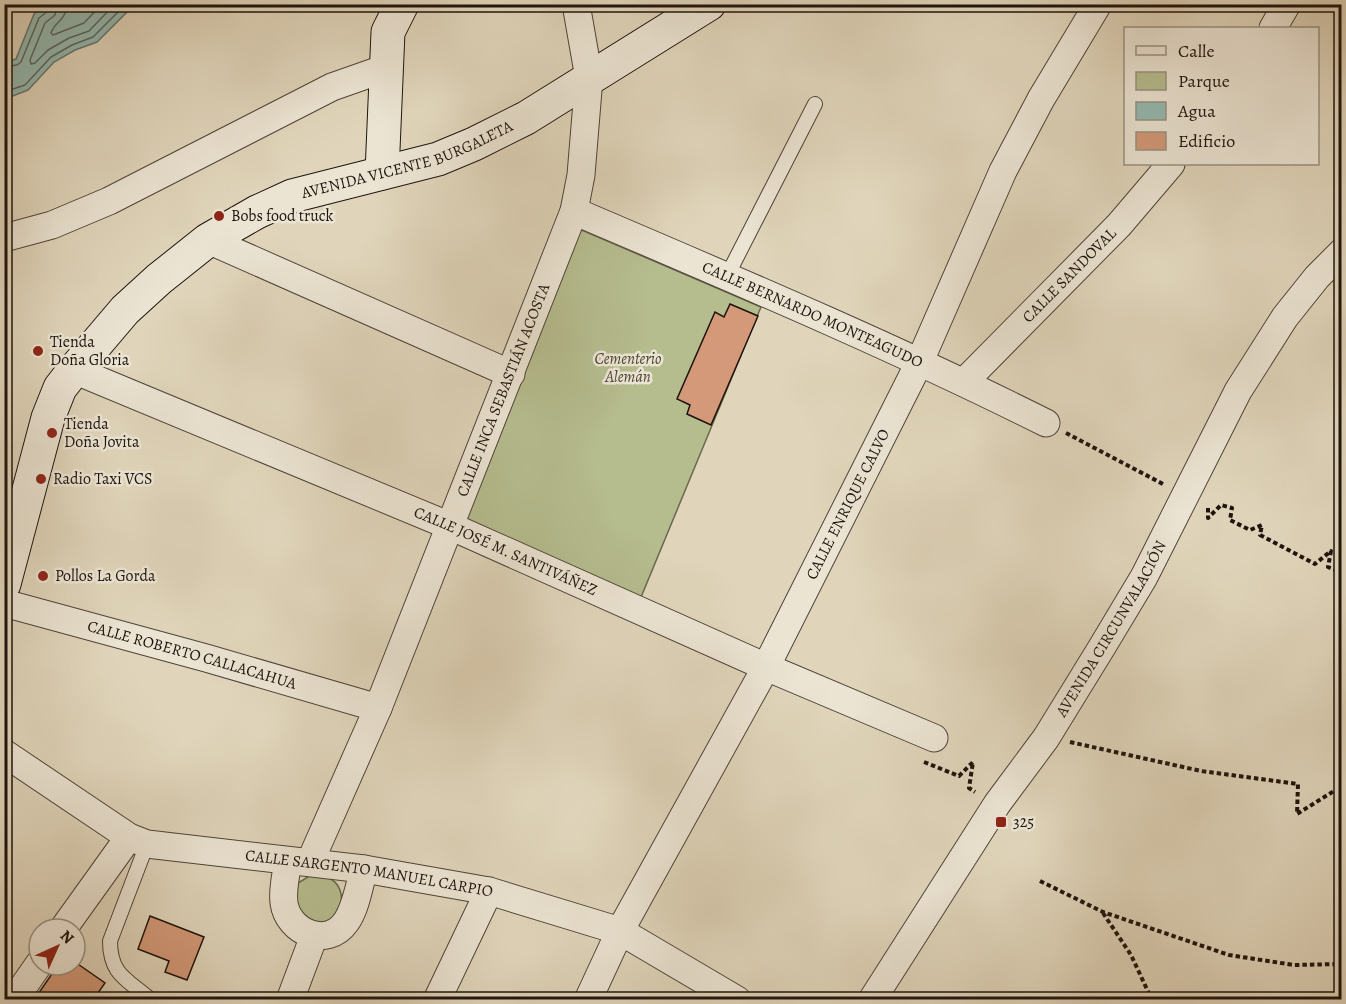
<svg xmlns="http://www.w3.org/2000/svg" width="1346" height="1004" viewBox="0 0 1346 1004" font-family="Alegreya,serif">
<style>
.green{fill:#b5bc8e;stroke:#6a684e;stroke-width:1.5}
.water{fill:#94b9b1;stroke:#657770;stroke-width:1.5}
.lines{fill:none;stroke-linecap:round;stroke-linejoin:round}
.shore{stroke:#596660;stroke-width:1.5}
.building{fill:#d39978;stroke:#1e140e;stroke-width:1.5}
.lane-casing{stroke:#4e4439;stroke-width:16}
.street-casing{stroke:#4e4439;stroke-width:29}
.secondary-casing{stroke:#1e140e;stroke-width:35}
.path{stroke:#1e140e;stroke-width:4;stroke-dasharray:4.5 3;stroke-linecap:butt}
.lane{stroke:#ebe4d3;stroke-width:14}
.street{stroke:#ebe4d3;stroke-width:27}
.secondary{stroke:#ebe4d3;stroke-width:33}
.poi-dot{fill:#8f2418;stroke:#ebe4d3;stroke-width:2}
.labels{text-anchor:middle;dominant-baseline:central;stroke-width:5;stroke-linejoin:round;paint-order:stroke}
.street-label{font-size:16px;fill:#1e140e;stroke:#ebe4d3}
.poi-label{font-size:16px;fill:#1e140e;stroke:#ebe4d3;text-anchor:start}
.park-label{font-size:16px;font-style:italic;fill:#4b4634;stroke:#ebe4d3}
</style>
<rect width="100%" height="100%" fill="#e0d5bb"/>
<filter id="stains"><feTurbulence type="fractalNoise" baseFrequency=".00333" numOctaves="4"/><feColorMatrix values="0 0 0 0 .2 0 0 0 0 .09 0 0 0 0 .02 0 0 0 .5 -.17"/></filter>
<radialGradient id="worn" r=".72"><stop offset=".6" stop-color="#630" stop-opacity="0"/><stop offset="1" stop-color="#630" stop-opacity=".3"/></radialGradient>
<path class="green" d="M577,228L761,307L639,602L459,528Z
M311,875C317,876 324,875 329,878C350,888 343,923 319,924C314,924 306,919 301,918L293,893L298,883Z"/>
<path class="water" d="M47,5H134L97,42L75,50L54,62L28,90L5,99V62L16,59L34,14Z"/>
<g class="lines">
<path class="shore" d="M57,4L55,15L45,23L30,60L31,64L35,63L48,50L69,38L89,31L115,4
M67,4C66,21 55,21 51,33L53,35L84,23L102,4
M4,67L17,65L21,62L39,18L48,11L50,4
M4,92L25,85L51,57L72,45L93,37L126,4"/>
</g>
<path class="building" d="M730,304L758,316L711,425L687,414L690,405L677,399L715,312L724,317Z
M150,916L204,937L187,980L165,972L169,961L138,949Z
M75,962L105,983L93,1000H34L58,965H75Z"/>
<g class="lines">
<defs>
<path id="lane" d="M727,276L815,104
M147,844L110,941C110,975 127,979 151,1000"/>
<g id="street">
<path d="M1273,28L1287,4"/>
<path id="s1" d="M574,211C733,279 892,346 1046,423"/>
<path d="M4,238L52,225L109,201L332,87L386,68"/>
<path d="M208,240L511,374"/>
<path id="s2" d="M74,370L450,526L766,667L934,738"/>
<path id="s3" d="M964,382L1119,225L1171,164"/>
<path id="s4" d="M4,603L206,658L378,708"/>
<path id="s5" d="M4,753L129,837L147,844L364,869L489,891L620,931L737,1000"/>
<path d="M288,861C286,875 282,890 284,903C288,932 327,949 346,922C356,908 359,886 364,869"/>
<path id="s6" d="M310,862L378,708L574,211L581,175L589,78L576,4"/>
<path d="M63,929L129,837"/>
<path d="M14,1000L39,964"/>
<path d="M290,1000L314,936"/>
<path d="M437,1000L489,891"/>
<path id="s7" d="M588,1000L620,931L766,667L920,361L1003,171L1041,99L1098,4"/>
<path id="s8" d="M872,1000L997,804L1046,738L1102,647L1144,577L1238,391L1285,317L1317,277L1342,252"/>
</g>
<g id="secondary">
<path d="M382,173L388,32L402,4"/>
<path id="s9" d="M4,584L48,418L60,388L74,370L125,310L159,279L208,240L257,212L292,196L438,159L474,144L526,118L709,4"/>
</g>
</defs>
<use href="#lane" class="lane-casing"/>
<use href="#street" class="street-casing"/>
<use href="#secondary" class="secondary-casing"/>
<path class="path" d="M1066,433L1163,484
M1208,508V518L1221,505L1232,508L1230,520L1250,530L1262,525L1260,535L1315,564L1331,551L1328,567L1338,571L1342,566
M1070,742L1201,771L1298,784L1297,814L1342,786
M924,762L959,776L973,762L969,788L975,792
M1040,881L1103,912L1229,955L1294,965L1342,964
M1103,913L1131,955L1152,1000"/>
<use href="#lane" class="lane"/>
<use href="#street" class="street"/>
<use href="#secondary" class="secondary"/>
</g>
<g class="poi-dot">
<circle cx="219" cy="216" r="6"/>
<circle cx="38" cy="351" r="6"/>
<circle cx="52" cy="433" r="6"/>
<circle cx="41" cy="479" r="6"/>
<circle cx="43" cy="576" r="6"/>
<rect x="995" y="816" width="12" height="12" rx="3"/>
</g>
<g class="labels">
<g class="street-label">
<text stroke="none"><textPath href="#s9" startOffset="630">AVENIDA VICENTE BURGALETA</textPath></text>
<text stroke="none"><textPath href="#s3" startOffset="150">CALLE SANDOVAL</textPath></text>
<text stroke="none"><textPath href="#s1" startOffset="260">CALLE BERNARDO MONTEAGUDO</textPath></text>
<text stroke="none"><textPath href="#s6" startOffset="510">CALLE INCA SEBASTIÁN ACOSTA</textPath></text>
<text stroke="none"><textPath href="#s7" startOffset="560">CALLE ENRIQUE CALVO</textPath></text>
<text stroke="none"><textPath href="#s2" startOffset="468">CALLE JOSÉ M. SANTIVÁÑEZ</textPath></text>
<text stroke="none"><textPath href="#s8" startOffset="442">AVENIDA CIRCUNVALACIÓN</textPath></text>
<text stroke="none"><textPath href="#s4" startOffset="195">CALLE ROBERTO CALLACAHUA</textPath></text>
<text stroke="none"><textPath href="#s5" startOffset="394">CALLE SARGENTO MANUEL CARPIO</textPath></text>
</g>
<g class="poi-label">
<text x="231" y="216">Bobs food truck</text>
<text x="50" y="342">Tienda<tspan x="50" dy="18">Doña Gloria</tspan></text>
<text x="64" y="424">Tienda<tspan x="64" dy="18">Doña Jovita</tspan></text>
<text x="53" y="479">Radio Taxi VCS</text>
<text x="55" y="576">Pollos La Gorda</text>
<text x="1013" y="822">325</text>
</g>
<g class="park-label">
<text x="628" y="359">Cementerio<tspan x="628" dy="18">Alemán</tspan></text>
</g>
</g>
<rect width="1346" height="1004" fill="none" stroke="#e0d5bb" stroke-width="24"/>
<rect x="6" y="6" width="1334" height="992" fill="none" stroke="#1e140e" stroke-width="3"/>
<rect x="12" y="12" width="1322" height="980" fill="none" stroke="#1e140e" stroke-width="1.5"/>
<rect x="1124" y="27" width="195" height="138" fill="#ebe4d3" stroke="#999184" stroke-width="1.5"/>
<rect x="1136" y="46" width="30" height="9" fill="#ebe4d3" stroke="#999184" stroke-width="1.5"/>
<text x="1178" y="57" font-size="18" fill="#1e140e">Calle</text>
<rect x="1136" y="72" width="30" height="18" fill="#b5bc8e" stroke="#999184" stroke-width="1.5"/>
<text x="1178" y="87" font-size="18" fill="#1e140e">Parque</text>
<rect x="1136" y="102" width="30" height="18" fill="#94b9b1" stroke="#999184" stroke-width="1.5"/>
<text x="1178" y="117" font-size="18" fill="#1e140e">Agua</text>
<rect x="1136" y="132" width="30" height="18" fill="#d39978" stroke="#999184" stroke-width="1.5"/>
<text x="1178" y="147" font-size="18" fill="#1e140e">Edificio</text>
<g transform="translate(57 947) rotate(45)"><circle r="28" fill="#ebe4d3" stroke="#999184" stroke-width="1.5"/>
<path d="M0-4.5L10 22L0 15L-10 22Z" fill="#8f2418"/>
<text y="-9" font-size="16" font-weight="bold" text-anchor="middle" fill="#1e140e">N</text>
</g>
<rect width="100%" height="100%" filter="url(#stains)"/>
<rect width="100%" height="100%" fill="url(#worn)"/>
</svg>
